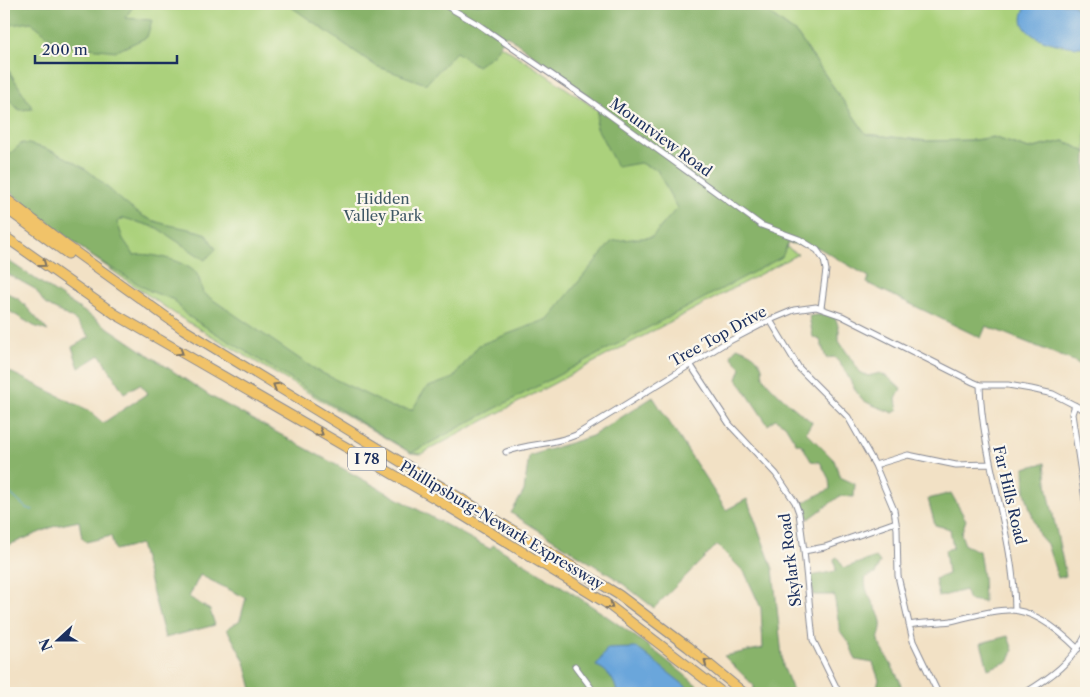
<svg xmlns="http://www.w3.org/2000/svg" width="1090" height="697" viewBox="0 0 1090 697" font-family="'Libre Caslon Text',serif">
<style>
.green{fill:#abd17b;stroke:#63806c}
.forest{fill:#88b36b;stroke:#527164}
.water{fill:#6aa6db;stroke:#426a9c}
.lines{fill:none;stroke-linecap:round;stroke-linejoin:round}
.stream{stroke:#6aa6db;stroke-width:1}
.minor-casing{stroke:#868892;stroke-width:7}
.motorway-casing{stroke:#868892;stroke-width:11}
.minor{stroke:#fff;stroke-width:5}
.motorway{stroke:#f1c369;stroke-width:9}
.oneway{stroke:#7b7263}
.labels{text-anchor:middle;dominant-baseline:central;stroke-width:4.5;stroke-linejoin:round;paint-order:stroke}
.shield{fill:#fbf7ec;stroke:#5e6b89;stroke-width:1}
.shield-label{font-size:14px;font-weight:bold;fill:#1b2f5e}
.street-label{font-size:15px;fill:#1b2f5e;stroke:#fbf7ec}
.park-label{font-size:15px;fill:#3f5865;stroke:#fbf7ec}
</style>
<rect width="100%" height="100%" fill="#fbf7ec"/>
<filter id="ink" filterUnits="userSpaceOnUse"><feTurbulence type="fractalNoise" baseFrequency=".02" numOctaves="2"/><feDisplacementMap in="SourceGraphic" scale="10" xChannelSelector="R" yChannelSelector="G"/><feConvolveMatrix kernelMatrix="1 2 1 2 8 2 1 2 1" color-interpolation-filters="sRGB"/></filter>
<filter id="wash" filterUnits="userSpaceOnUse"><feTurbulence type="fractalNoise" baseFrequency=".0096" numOctaves="4" result="noise"/><feDisplacementMap in="SourceGraphic" scale="20" xChannelSelector="R" yChannelSelector="G"/><feGaussianBlur stdDeviation="1.12" result="paint"/><feColorMatrix in="noise" values="0 0 0 0 0 0 0 0 0 0 0 0 0 0 0 0 0 1.4 0 .05"/><feComposite in="paint" operator="in"/></filter>
<g filter="url(#wash)">
<rect width="100%" height="100%" fill="#f2e1c5"/>
<path class="green" d="M4,4H431C555,73 667,161 781,244L798,254L421,454L411,453L181,318L93,257L4,187Z
M756,4H1086V152L1064,141L1029,149L993,137L975,140L927,141L866,134L797,34Z"/>
<path class="forest" d="M4,4H135L125,18L152,20L147,37L117,51L59,45L31,22L4,26Z
M287,4H756L797,34L866,134L927,141L975,140L993,137L1029,149L1064,141L1086,152V369L1076,362L986,326L981,338L867,283L869,277L819,248L788,243L782,257L411,453L186,315L174,300L150,291L93,257L4,187V159L22,143C47,146 79,162 98,179C113,192 126,206 143,216C163,227 186,226 206,234L216,249L205,260L157,228L124,218L117,222L123,239L134,255C150,252 186,261 197,274C200,279 201,287 203,293L316,370L392,407L412,410L426,388L453,378L479,345L548,319L612,241L652,237L677,208L657,170L640,163L617,167L596,126L599,104L506,35L494,54L477,66L456,52L426,84L376,66Z
M4,63L33,109L19,110L4,94Z
M4,258L210,396L490,549L493,545C568,588 641,636 706,693H253L245,662L227,629L240,620L246,598L200,575L189,597L210,610L215,625L165,638L140,544L115,550L111,536L86,542L82,538L79,521L55,526L4,547V369L88,410L103,423L148,393L140,384L124,393L100,355L79,368L72,347L90,337L75,320L45,304L35,289L4,272Z
M4,291L20,300L48,331L34,326L4,308Z
M834,313L839,329V341L860,372L868,376L880,373L889,378L901,389L896,399L898,410L893,413C884,409 870,405 863,400C851,388 848,370 834,357L826,358L820,340L813,337L809,316Z
M737,347C747,351 756,354 761,365C763,368 762,373 763,376C769,388 801,414 812,422L806,432L834,460L840,477L855,484L854,497L840,496L809,519L802,503L830,489L829,479L820,462L811,461L802,445L796,443L785,425L775,419L768,425L737,379L741,368L731,356Z
M653,397L726,510L747,499L773,569L783,666L794,693H758L754,690V686L724,656L763,648L761,608L745,573L717,545L654,608L618,580L511,513L524,491L529,456L592,436Z
M1045,463L1048,491L1066,576L1058,578L1047,544L1039,535L1030,509L1025,492L1024,468Z
M951,493L966,520L961,534L965,545L979,551L983,577L984,602L969,600L965,590L939,597L935,579L948,574L945,550L953,548L950,529L935,525L928,499Z
M837,557L844,568L876,557L880,562L875,574L866,577C862,594 878,605 881,622C882,628 879,635 878,641L900,681L902,693H869V691L876,689L879,680L873,663L856,660L849,643L840,631L834,595H813L811,576L836,571L834,559Z
M1008,636L1013,650L1009,661L988,669L981,643Z"/>
<path class="water" d="M1028,4H1073L1086,21V47C1065,48 1003,38 1028,4Z
M637,648L688,688L681,693H617C616,682 607,669 596,666L607,649Z"/>
<g class="lines">
<path class="stream" d="M4,488L26,508L33,510"/>
</g>
</g>
<g filter="url(#ink)">
<g class="lines">
<defs>
<path id="minor" d="M443,4L479,25L589,100L761,225L799,239L817,250L824,260L826,270L821,308
M770,320L799,368L848,417L875,465L894,510L897,529L898,576L913,641L938,693
M690,364L730,425L776,474L795,502L799,513L804,551L813,640L839,693
M980,385C982,462 1014,533 1015,610
M1075,405L1072,414L1086,506
M506,452C529,443 553,445 576,435L722,345L770,320L794,310L816,307L842,316L973,382L980,385H1008L1031,389L1053,394L1086,411
M875,465L908,455L956,465L989,464
M804,551L825,547L896,522
M909,625C923,622 937,623 951,621C970,617 989,610 1008,610C1034,609 1061,632 1078,649
M575,666L595,693
M1025,693C1051,677 1072,662 1086,635"/>
<path id="motorway" d="M4,197L67,246L183,329L619,595L688,647L744,693
M4,207L68,254
M4,236L115,314L436,499L606,603L723,693"/>
</defs>
<use href="#minor" class="minor-casing"/>
<use href="#motorway" class="motorway-casing"/>
<use href="#minor" class="minor"/>
<use href="#motorway" class="motorway"/>
</g>
<defs><path id="oneway-chevron" d="M-2-3.5L2.5 0L-2 3.5" fill="none" stroke-width="1.6" stroke-linecap="round" stroke-linejoin="round" transform="scale(1.25)"/></defs>
<g class="oneway">
<use href="#oneway-chevron" transform="translate(43 264) rotate(36)"/>
<use href="#oneway-chevron" transform="translate(180 352) rotate(31)"/>
<use href="#oneway-chevron" transform="translate(276 386) rotate(-149)"/>
<use href="#oneway-chevron" transform="translate(320 433) rotate(30)"/>
<use href="#oneway-chevron" transform="translate(610 606) rotate(36)"/>
<use href="#oneway-chevron" transform="translate(707 662) rotate(-141)"/>
</g>
</g>
<g class="labels">
<rect class="shield" x="348" y="447.5" width="38" height="23" rx="4"/>
<g class="shield-label">
<text x="367" y="459">I 78</text>
</g>
<g class="street-label">
<text transform="translate(661 137) rotate(36)">Mountview Road</text>
<text transform="translate(718 336) rotate(-29)">Tree Top Drive</text>
<text transform="translate(1010 495) rotate(77)">Far Hills Road</text>
<text transform="translate(502 525) rotate(31)">Phillipsburg-Newark Expressway</text>
<text transform="translate(790 560) rotate(-97)">Skylark Road</text>
</g>
<g class="park-label">
<text x="383" y="198">Hidden<tspan x="383" dy="17">Valley Park</tspan></text>
</g>
</g>
<rect width="1090" height="697" fill="none" stroke="#fbf7ec" stroke-width="20"/>
<g transform="translate(58 640) rotate(249)" stroke="#fbf7ec" stroke-width="4" paint-order="stroke">
<path d="M0-4L9 19L0 12L-9 19Z" fill="#1b2f5e"/>
<text y="-8" font-size="14" font-weight="bold" text-anchor="middle" fill="#1b2f5e">N</text>
</g>
<path d="M35 55v8h142v-8" fill="none" stroke="#1b2f5e" stroke-width="2.5"/>
<text x="42" y="55" font-size="15" fill="#1b2f5e" stroke="#fbf7ec" stroke-width="4" paint-order="stroke">200 m</text>
</svg>
